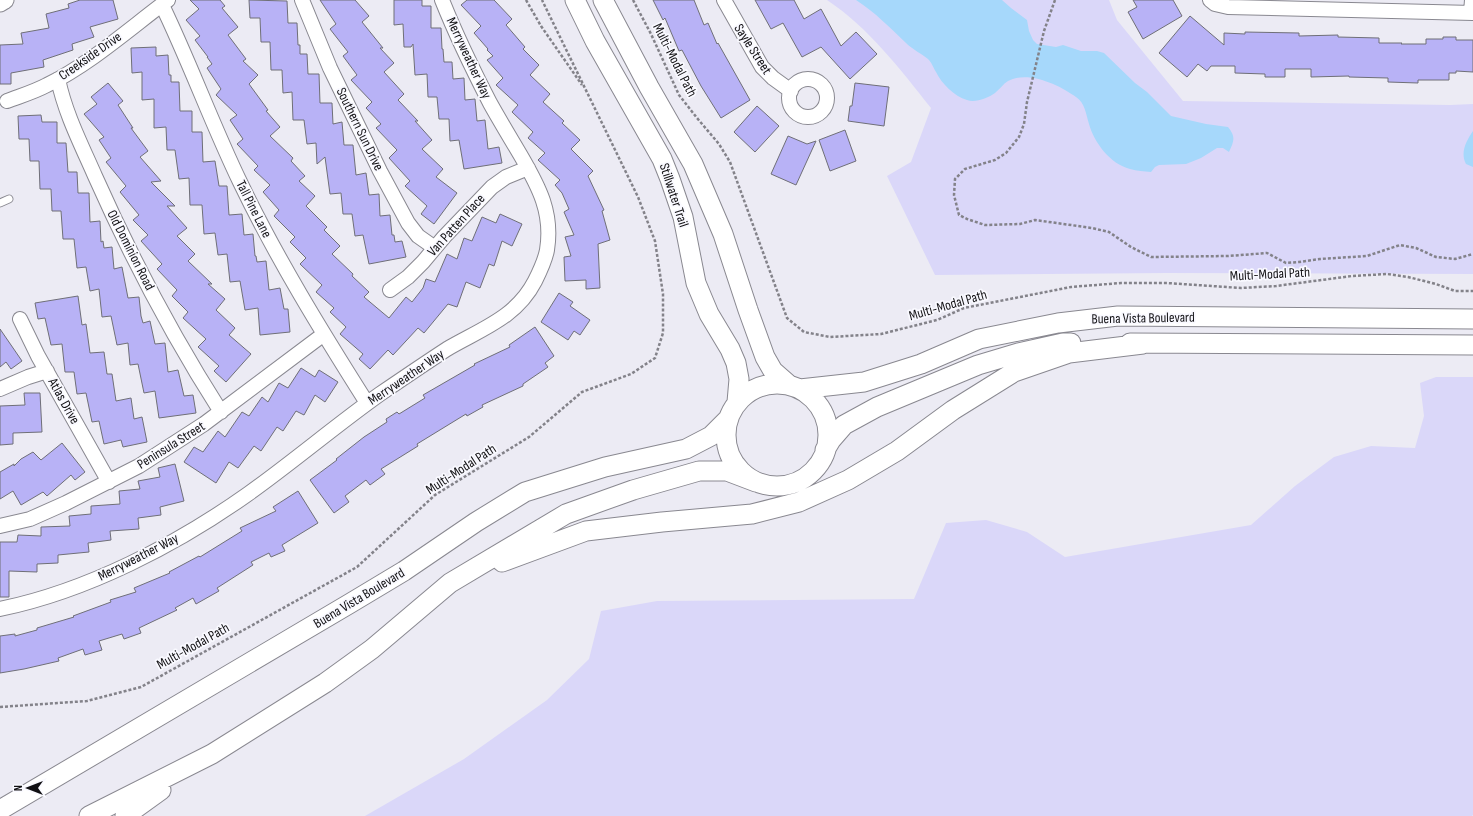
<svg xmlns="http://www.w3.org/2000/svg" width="1473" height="816" viewBox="0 0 1473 816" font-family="'Sofia Sans Condensed',sans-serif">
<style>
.green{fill:#dad7f9}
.water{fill:#a6d8fb}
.building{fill:#b8b2f6;stroke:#6f6f77}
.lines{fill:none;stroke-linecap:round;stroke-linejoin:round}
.service-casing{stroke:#898890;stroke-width:9}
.minor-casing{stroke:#898890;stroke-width:16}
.tertiary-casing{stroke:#898890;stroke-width:19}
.secondary-casing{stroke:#898890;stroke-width:21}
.path{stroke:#838289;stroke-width:2.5;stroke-dasharray:3 2;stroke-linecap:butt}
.service{stroke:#fff;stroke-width:7}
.minor{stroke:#fff;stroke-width:14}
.tertiary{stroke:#fff;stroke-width:17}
.secondary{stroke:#fff;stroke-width:19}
.labels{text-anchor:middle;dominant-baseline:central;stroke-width:3.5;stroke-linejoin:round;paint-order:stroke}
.street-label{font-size:14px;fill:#111013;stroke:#f9f9ff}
</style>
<rect width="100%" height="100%" fill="#ecebf4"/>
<path class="green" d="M827,0H1109L1117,20L1183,101L1450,105L1473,104V274L1166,273L935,275L887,176L911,162L931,108C900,69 869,28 827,0Z
M1436,377H1473V815L1472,816H365L464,759L547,700L589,659L601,611L657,601L914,599L946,523L986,520L1027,532L1065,557L1251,525L1295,486L1334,457L1371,446L1415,448L1424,416L1420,383Z"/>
<path class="water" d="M856,0H1002L1011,8L1027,20L1029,31L1033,40L1037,44L1056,47L1063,45L1081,51H1097L1104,53L1135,83L1147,92L1171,116L1206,124L1228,127C1236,137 1234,141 1229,152L1223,148H1217L1201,158L1186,164L1159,165L1155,167L1151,172C1144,171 1137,171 1130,169C1110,164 1094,142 1089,124C1086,114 1085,103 1076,97C1060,85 1028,70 1008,81C1003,84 1000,89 995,93C988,98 975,103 967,100C954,96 942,84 936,72C933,67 932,63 928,59C921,53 913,50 906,43C889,27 876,13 856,0Z
M1473,131V167L1466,164C1460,153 1466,141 1473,131Z"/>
<path class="building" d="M80,0H113L118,19L90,27L94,37L72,44L73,50L43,60L44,67L11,73V84H0V45L23,44L21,33L49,28L46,14L69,8L68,4Z
M190,0H220L225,6L222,8L238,27L228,35L246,59L243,61L258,75L249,84L268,110L266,111L280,127L270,136L293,158L291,161L305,176L299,181L315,196L306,206L327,227L324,230L340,246L332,254L353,274L352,276L369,292L364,297L389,318L406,297L412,302L423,288L426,279L435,282L447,254L457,259L464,238L472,241L482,217L496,223L500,214L522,224L512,246L502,241L494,266L489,264L480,288L466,282L457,307L448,304L424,333L418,328L393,355L388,350L370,369L359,359L363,354L340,334L346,327L330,312L334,308L316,292L322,285L300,264L306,258L290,242L295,237L274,216L279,210L263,192L270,185L254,170L258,166L237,144L243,139L230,120L237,115L216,95L221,89L207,68L212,64L207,57H208L195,40L200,36L186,20L199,9Z
M249,0L287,1L288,23H297L298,45H300V54H307L308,74H319L320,103H332L333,124L342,122L344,145H353L356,175L366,173L369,195L379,194L380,216L390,215L392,235H394L395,242L402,241L406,257L369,264L363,235L355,236L352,214H343L341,193L330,194L325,157L317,164L316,143L307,144L304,120H293L292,92L283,93L282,70H271L270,42H261L260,18H250Z
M320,0H355L369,16L362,22L383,48H380L394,63L384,72L404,94L398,100L418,121H415L432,140L422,149L443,169L436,177L457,193L434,224L421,214L427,206L405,186L410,181L389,158L397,150L376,128L381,124L366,108L372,102L351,80L357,75L343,56L348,52L330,29L336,24Z
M394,0H422V6H431V28H441L442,49H443L444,62H452L453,79L464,78L465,100L475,99L477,121L485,120L488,149L499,147L502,163L464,169L459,140L450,141L449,119H439L437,97H428L427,74L415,75L413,44L411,47H404L403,24L394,25Z
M467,0H494L512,19L506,25L525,47L523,49L539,65L530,75L550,94L543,102L564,121L562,123L580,140L571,149L593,171L588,176L604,210L602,211L610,240L598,244L600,288L586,289V280L565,281L564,257L571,256L565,237L574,235L564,212L569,209L562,193L555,185L560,180L538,160L545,153L528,138L533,132L512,112L518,105L496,85L503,78L487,60L493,56L487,50L488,49L474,33L481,26L461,5Z
M653,0H694L704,25L708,23L717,44L718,43L750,100L721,118L701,86L682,50L679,51L665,18L663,20Z
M755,0H794L804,19L821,9L841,46L856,32L877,54L850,79L821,47L802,57L783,23L771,29Z
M1133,0H1173L1182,16L1143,39L1128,12L1137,7Z
M1190,16L1224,45V33L1245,34V32L1299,33V36L1338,35V37L1379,38V43H1402L1401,44H1426V39H1443V37H1456V40H1473V72L1456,71V73H1449V80H1418V83L1388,82V78L1349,77V76L1311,77V69H1285V77H1265V74L1235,73V66H1211L1207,71L1198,64L1187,77L1159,53Z
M156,47V56L168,55L169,75H171V82H179L180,111H192V132H202L203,162L215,161L219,186H227L229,215L242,214L244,235L253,234L255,256H256L257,262L266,261L269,290L280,288L284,309H288L290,332L260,335L258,308L245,310L240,281L230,282L227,254L218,255L215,233L204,234L202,205H190L189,178L179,179L175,150H167L166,127L154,128V99L142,100V72L132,73L131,48Z
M108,83L123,101L118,105L133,128H131L148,151L140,157L161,181L151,182L175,206H167L187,228L177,236L195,254L188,261L212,284H208L225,299L216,310L235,328L229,335L251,354L226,382L214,371L219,366L198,347L206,339L183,318L188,312L172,296L177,290L157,269L162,264L141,241L148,235L133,220L139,215L120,192L126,186L106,162L111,158L99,140L104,137L84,114L97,104L91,97Z
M855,83L889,87L884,126L848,121L850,106H852Z
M757,106L779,126L755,152L734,132Z
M41,115L42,122H57V143H66L68,172H77L78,193H89L90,222L100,221L101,242L103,241L104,248L112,247L114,269L122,267L128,298L139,297L141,316L143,323L150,321L155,344L165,343L168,372L178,370L184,396L193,395L196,413L159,418L155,391L144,393L138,364L130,365L128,343L117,345L111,316L102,317L99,289L90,291L86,267L77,268L74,239H63L61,211H52L51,189H40L39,161H30L29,139H19L18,116Z
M845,130L856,161L830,171L819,140Z
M788,136L807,144L816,141L796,185L771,174Z
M559,293L573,302L570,306L590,320L580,335L574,331L568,340L541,322Z
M78,296L82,325L86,324L90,353L104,352L107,374H112L116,401L131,398L134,419L142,417L147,442L123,447L121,440L104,444L99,421L92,422L86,393L77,394L74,372H65L62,344L51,345L45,318L38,319L35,303Z
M535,327L554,356L545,363L548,367L523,384V386L482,405L483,407L467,416L466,414L417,444L418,446L381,469L385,474L370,485L366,480L345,496L349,502L334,513L310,480L337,460L336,459L364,437L387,422L386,419L397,412L399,414L425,398L423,395L475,365L474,364L510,347L509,345Z
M0,329L22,361L11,369L6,362L0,367Z
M301,368L315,377L319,370L338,382L325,402L315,395L304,415L296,411L283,431L277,427L261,451L254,446L238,468L229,462L216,483L184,462L194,447L203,452L218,431L225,437L242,412L249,416L262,397L268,402L279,383L288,388Z
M24,393H40L42,432L13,433V444L0,445V406L25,405Z
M62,443L85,472L75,480L71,475L47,496L43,492L21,505L13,491L0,499V472L14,464V466L21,459L33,452L41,460Z
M175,464L184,501L160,507L161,515L138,518L139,529L110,531L111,540L88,543L89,552L58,555V563L37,564V572L9,571V597H0V542H17L18,535L41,536V527L70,526L69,516L91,514V506L120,504L119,491L140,489L138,481L160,477L158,468Z
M298,491L318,523L282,545L285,551L271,557L269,553L251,562L253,565L217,588L219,591L196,604L193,598L175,608L177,610L139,628L141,633L124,639L122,634L99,641L102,650L85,655L83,649L58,658L59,661L24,669L0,673V636L15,634V636L37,630V628L74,617L73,616L111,602L110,600L136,592L134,588L170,573L169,572L199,556L200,557L242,531L240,528L276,511L273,507Z"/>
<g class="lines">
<defs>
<path id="service" d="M0,203L9,199"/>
<path id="minor" d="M302,0L330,68L380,171L408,223L418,236L435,248
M724,0L762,67L773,78L791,91
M1210,0L1215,4L1228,7L1473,13
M162,5C190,63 212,124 240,182C277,259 322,332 367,403
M1471,13L1472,0
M58,79C65,113 81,144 95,176C131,257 173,337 221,412
M789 98a19 19 0 1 1 38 0a19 19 0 1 1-38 0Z
M7,101C20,96 34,92 47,85C90,64 129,29 168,0
M390,290L408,277L423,262L444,237L492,187L506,177L528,168
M20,319L38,356L109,482
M0,389L28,377L47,371
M0,526L30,519L66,503L139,466L204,424L324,334
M0,609C87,591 176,545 248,494C293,462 335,426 380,394C402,379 424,364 447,349C481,329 516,318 535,281C540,271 545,261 547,250C553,213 539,187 521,156C511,139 500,121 490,103C473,70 456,35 442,0"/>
<path id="tertiary" d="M0,3L5,0"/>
<path id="secondary" d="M575,0L595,41L662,159L670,179L683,217L696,283L709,314L730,349L736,363L739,379L737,402
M603,0L649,87L693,164L723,234L748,310L765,357L773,371L789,385
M1130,343L1473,345
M726 435a51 51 0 1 1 102 0a51 51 0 1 1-102 0Z
M800,389L864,382L921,364L979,339L1058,323L1118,316L1473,319
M825,450L831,440L844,425L877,407L978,365L1018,353L1063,343H1071
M502,562L586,531L662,522L752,514L799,502L848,480L897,451L953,410L1014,372L1069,353L1143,344
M0,810L349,604L404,571L476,522L525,492L605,467L686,449L711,436L728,419
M89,816L212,754L325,683L372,649L450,583L566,514L633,490L699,471H727L756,482
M125,816L161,790"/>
</defs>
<use href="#service" class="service-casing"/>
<use href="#minor" class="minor-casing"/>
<use href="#tertiary" class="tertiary-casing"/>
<use href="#secondary" class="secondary-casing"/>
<path class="path" d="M526,0L541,26L582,85
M633,0L651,34L679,95L697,118L719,144L730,162L787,318L804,332L830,337L881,334L937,320L964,308L1071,287L1121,283H1167L1241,288L1276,286L1352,276L1387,274L1408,277L1436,284L1455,291H1473
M1055,0L1044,31L1027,102L1024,124L1019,137L1006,153L995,160L965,169L955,179L954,195L959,215L967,219L985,225L1020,224L1035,220L1092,228L1109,232L1131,247L1151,257L1228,256L1267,253L1286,263L1299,262L1320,259L1367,256L1400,245L1416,248L1436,257L1455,259L1473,254
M0,707L87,701L141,687L357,567L435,495L529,437L582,392L631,374L655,358L663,333V294L655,241L638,197L542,0"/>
<use href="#service" class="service"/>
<use href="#minor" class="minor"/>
<use href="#tertiary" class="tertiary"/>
<use href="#secondary" class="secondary"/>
</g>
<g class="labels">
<g class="street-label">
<text transform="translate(753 49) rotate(57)">Sayle Street</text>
<text transform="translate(90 56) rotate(-35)">Creekside Drive</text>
<text transform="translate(469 58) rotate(65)">Merryweather Way</text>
<text transform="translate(675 60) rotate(63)">Multi-Modal Path</text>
<text transform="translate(360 129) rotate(64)">Southern Sun Drive</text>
<text transform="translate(674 195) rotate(72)">Stillwater Trail</text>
<text transform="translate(254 209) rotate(63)">Tall Pine Lane</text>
<text transform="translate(456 225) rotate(-48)">Van Patten Place</text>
<text transform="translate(131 250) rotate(63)">Old Dominion Road</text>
<text transform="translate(1270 274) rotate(-3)">Multi-Modal Path</text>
<text transform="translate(948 305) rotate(-16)">Multi-Modal Path</text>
<text transform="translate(1143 318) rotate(-1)">Buena Vista Boulevard</text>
<text transform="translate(406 377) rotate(-34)">Merryweather Way</text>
<text transform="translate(64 401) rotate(61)">Atlas Drive</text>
<text transform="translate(171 445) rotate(-32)">Peninsula Street</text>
<text transform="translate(461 469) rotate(-33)">Multi-Modal Path</text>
<text transform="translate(138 557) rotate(-27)">Merryweather Way</text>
<text transform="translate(359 598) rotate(-31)">Buena Vista Boulevard</text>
<text transform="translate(193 646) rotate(-29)">Multi-Modal Path</text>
</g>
</g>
<g transform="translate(28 788) rotate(270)" stroke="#f9f9ff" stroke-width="3" paint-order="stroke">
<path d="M0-3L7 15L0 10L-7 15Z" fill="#111013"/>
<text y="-6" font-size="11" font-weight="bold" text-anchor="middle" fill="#111013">N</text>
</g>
</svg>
